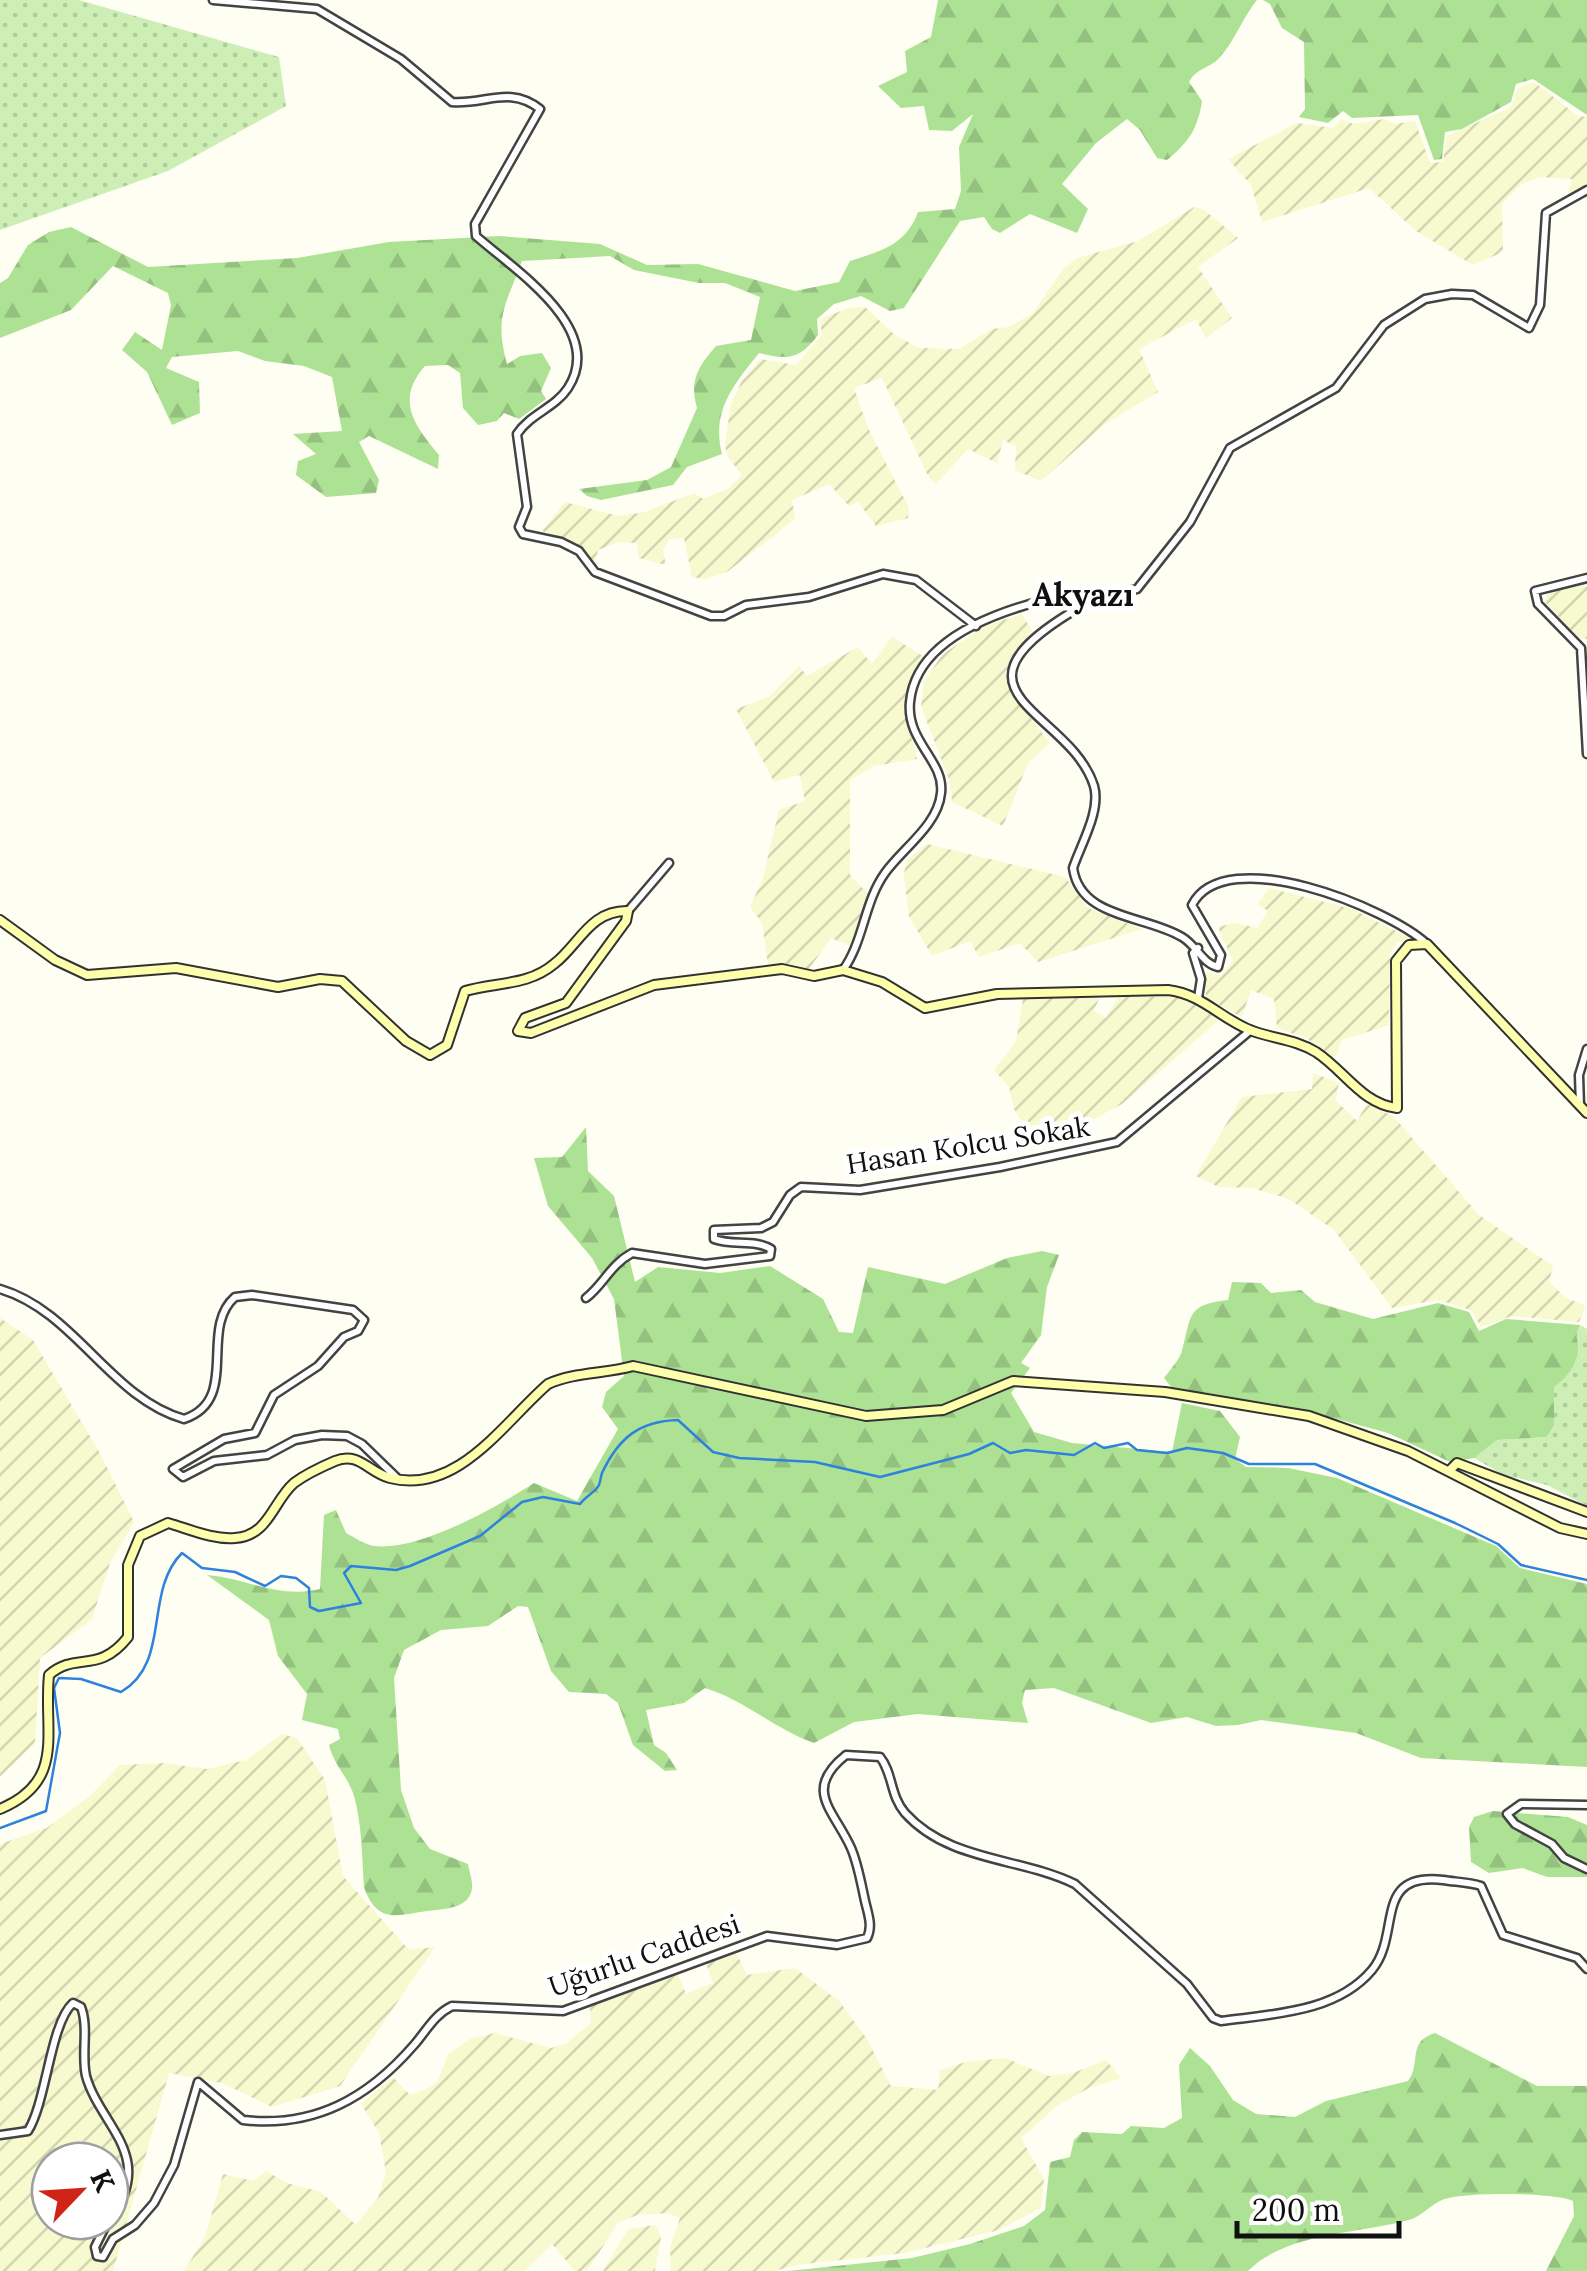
<svg xmlns="http://www.w3.org/2000/svg" width="1587" height="2271" viewBox="0 0 1587 2271" font-family="Lora,serif">
<style>
.farmland{fill:url(#farmland-furrows);fill-rule:evenodd}
.grass{fill:url(#grass-dots)}
.forest{fill:url(#forest-firs)}
.lines{fill:none;stroke-linecap:round;stroke-linejoin:round}
.stream{stroke:#2e82dd;stroke-width:2.5}
.tertiary-casing{stroke:#434343;stroke-width:11}
.secondary-casing{stroke:#323232;stroke-width:12}
.tertiary{stroke:#fff;stroke-width:6}
.secondary{stroke:#feffad;stroke-width:8}
.labels{text-anchor:middle;dominant-baseline:central;stroke-width:10;stroke-linejoin:round;paint-order:stroke}
.street-label{font-size:28px;fill:#101010;stroke:#fff}
.quarter-label{font-size:32px;font-weight:bold;fill:#101010;stroke:#fff}
</style>
<defs>
<pattern id="farmland-furrows" width="10" height="10" patternUnits="userSpaceOnUse" patternTransform="scale(2.5)"><rect width="10" height="10" fill="#f7f9ce"/><path d="M-1 1l2-2M0 10L10 0M9 11l2-2" fill="none" stroke="#d3d4b0"/></pattern>
<pattern id="grass-dots" width="8" height="8" patternUnits="userSpaceOnUse" patternTransform="scale(2.5)"><rect width="8" height="8" fill="#cdefb6"/><path d="M2 2h.1M6 6h.1" fill="none" stroke="#afcc9b" stroke-width="1.8" stroke-linecap="round"/></pattern>
<pattern id="forest-firs" width="22" height="20" patternUnits="userSpaceOnUse" patternTransform="scale(2.5)"><rect width="22" height="20" fill="#ade294"/><path d="M5 1l3.5 6h-7zM16 11l3.5 6h-7z" fill="#94c17f"/></pattern>
</defs>
<rect width="100%" height="100%" fill="#fffef2"/>
<path class="farmland" d="M1534,82L1578,116L1587,117V184L1568,194L1572,179L1540,177L1522,184L1502,204L1503,252L1473,265L1416,231L1369,188L1262,222L1251,185L1228,159L1297,123L1333,128L1342,119L1353,124L1384,119L1395,124L1415,121L1430,163L1443,162L1447,136L1511,107L1518,88Z
M1194,207L1203,209L1238,238L1198,267L1232,318L1206,338L1196,319L1139,349L1158,392L1105,424L1041,481L1015,470L1016,446L1003,440L997,463L968,449L936,484L928,476L882,378L854,388L868,428L909,508L908,518L876,526L858,502L849,506L829,484L792,500L795,519L727,572L705,579L692,577L684,538L669,539L663,551L666,565L639,558L637,543L619,542L598,550L595,562L563,537L542,531L565,502L618,516L645,512L694,493L703,499L729,488L742,475L728,457L725,445L731,403L742,381L760,359L796,365L822,335L820,321L825,317L849,308L865,307L895,335L919,348L959,349L992,329L1009,327L1033,313L1063,269L1077,258L1138,241Z
M1587,586V639L1578,637L1546,603V596L1555,589Z
M1022,614L1033,633L1012,656L1005,673L1017,701L1050,743L1028,763L1003,826L952,802L950,782L921,706L924,681L943,654L983,627Z
M892,637L923,656L909,682L904,709L917,759L874,766L850,780V875L870,896L850,946L831,938L809,969L768,964L762,923L750,907L763,878L779,810L805,801L800,775L774,782L736,709L769,697L799,666L807,676L858,647L872,664Z
M927,844L1065,877L1088,908L1142,929L1038,962L1020,943L979,957L970,941L932,956L909,916L904,875L906,861Z
M1269,888L1352,909L1412,939L1397,943L1390,953L1389,1025L1342,1040L1335,1058L1306,1038L1277,1028L1274,999L1251,990L1242,1017L1206,998L1205,972L1221,976L1233,961L1218,927L1235,923L1257,928L1268,911L1258,904Z
M1100,996L1094,1011L1106,1018L1118,997L1183,996L1219,1020L1122,1104L1094,1119L1028,1132L1014,1109L1009,1087L994,1070L1016,1041L1023,999Z
M1313,1073L1339,1083L1335,1100L1357,1121L1367,1104L1393,1116L1479,1215L1553,1266L1549,1282L1566,1298L1586,1306L1579,1322L1512,1316L1481,1327L1471,1310L1438,1300L1392,1308L1334,1230L1289,1199L1252,1188L1219,1187L1196,1176L1242,1097L1312,1089Z
M0,1318L33,1340L101,1455L134,1522L110,1563L92,1619L40,1658L35,1743L0,1777Z
M282,1734L297,1738L325,1780L343,1876L409,1950L435,1947L340,2086L272,2107L222,2083L169,2073L113,2271H0V1844L47,1828L90,1796L120,1765L162,1763L207,1769L246,1760ZM50,2161H110V2221H50Z
M736,1953L747,1975L795,1968L839,2001L867,2039L891,2086L938,2090L940,2070L966,2062L1005,2058L1049,2076L1073,2073L1106,2060L1121,2078L1089,2088L1057,2106L1021,2138L1044,2179L1041,2208L999,2230L905,2253L795,2265L775,2271H671L670,2247L680,2218L668,2213L637,2215L618,2223L587,2271H575L552,2244L525,2271H184L205,2237L223,2174L253,2181L266,2171L287,2183L321,2192L356,2225L378,2198L386,2172L379,2133L361,2104L393,2077L410,2095L429,2088L438,2081L448,2054L470,2039L495,2033L551,2048L566,2044L591,2023L590,2005L678,1975L686,1994L713,1983L706,1964Z
M656,2225L661,2237L655,2271H603L628,2229Z"/>
<path class="grass" d="M0,0H79L279,57L286,106L168,171L0,230Z
M1580,1325L1587,1329V1506L1547,1485L1504,1475L1474,1458L1497,1440L1548,1437L1554,1413V1386Z"/>
<path class="forest" d="M938,0H1257C1243,17 1234,42 1220,57C1210,69 1197,67 1189,82L1202,101C1198,128 1189,142 1167,160L1157,158L1140,130L1127,119L1096,143L1062,184L1088,209L1077,233L1030,214L1000,233L992,229L984,217L960,221L904,308L890,311L861,296L834,304L817,319L818,335C799,360 788,360 759,353C733,385 711,412 722,454L687,467L673,485L601,500L587,496L579,489L647,480L671,467L697,408C689,380 698,367 716,346L751,340L760,297L725,283H699L634,270L610,256L522,261C506,305 494,316 507,364L520,356L542,353L551,368L541,391L546,399L519,419L504,413L497,421L478,425L463,408L460,373L448,365L425,366C395,400 414,425 439,455L438,469L369,436L359,442L379,480L376,493L326,497L296,475L298,461L316,454L293,434L342,431L332,377L304,366L265,361L238,351L172,357L166,368L199,382L200,413L172,425L147,372L122,350L135,332L162,350L171,305L168,293L113,266L71,310L0,338V283L8,278L28,245L49,232L71,227L148,267L297,258L389,242L499,236L600,244L647,265L698,264L795,291L839,282L850,261C881,251 906,245 918,212L955,209L961,191L959,147L973,114L952,131L929,130L924,106L901,108L878,86L907,72L905,51L931,37Z
M1263,0H1587V115L1533,79L1516,84L1511,102L1462,129L1445,132L1442,159L1434,160L1418,115L1352,118L1343,111L1328,123L1299,117L1305,109L1304,42L1282,28L1270,4Z
M586,1127L588,1171L614,1196L635,1282L658,1267L720,1273L770,1266L823,1299L839,1332L853,1333L868,1267L945,1284L1007,1258L1042,1251L1059,1255L1047,1287L1041,1335L1021,1363L1030,1368L1011,1393L1034,1432L1072,1443L1172,1452L1182,1403L1220,1411L1240,1437L1235,1459L1246,1467L1288,1468L1337,1478L1496,1546L1520,1568L1587,1584V1767L1421,1758L1356,1733L1261,1720L1238,1725L1216,1726L1187,1717L1151,1723L1054,1688L1025,1690L1022,1703L1028,1723L918,1714L854,1722L814,1743C774,1729 745,1700 705,1688L684,1703L646,1710L654,1745L666,1753L677,1770L665,1771L633,1745L618,1703L606,1694L569,1692L551,1671L528,1607L518,1606L488,1626L441,1630L404,1650L394,1678L401,1790L414,1828L430,1849L468,1864C469,1871 473,1881 472,1888C470,1909 443,1909 427,1911C398,1915 377,1925 364,1887C362,1858 362,1824 354,1796C348,1776 334,1766 329,1745L340,1739L338,1729L302,1720L307,1694L278,1656L269,1620L207,1575C246,1578 279,1599 320,1589L324,1515L336,1510L346,1533C354,1537 365,1545 374,1546C420,1551 497,1507 534,1483L577,1501L618,1429L602,1407L606,1392L624,1376L614,1299L592,1258L548,1206L534,1158L562,1157Z
M1232,1282L1261,1283L1271,1293L1301,1290L1315,1302L1373,1319L1438,1303L1469,1312L1479,1331L1506,1319L1580,1325L1576,1335C1583,1356 1571,1375 1554,1387V1425L1547,1437L1497,1440L1474,1458L1450,1462L1388,1433L1311,1412L1173,1389L1164,1378C1170,1370 1179,1360 1182,1351C1192,1315 1186,1305 1228,1300Z
M1493,1811L1568,1817L1587,1825V1877H1547L1523,1868L1489,1873L1471,1862L1469,1827L1474,1817Z
M1435,2033L1537,2086H1587V2271H1546L1574,2216L1573,2201C1555,2192 1460,2192 1442,2200C1430,2205 1422,2216 1409,2220C1358,2234 1287,2232 1248,2271H788L912,2258L970,2244L1024,2226L1045,2210L1050,2162L1070,2157L1074,2140L1082,2132L1122,2134L1131,2126L1164,2128L1182,2118L1179,2065L1190,2048L1210,2066L1233,2100L1256,2114L1295,2117L1326,2101L1408,2081C1422,2063 1406,2042 1435,2033Z"/>
<g class="lines">
<path class="stream" d="M0,1828L46,1811L60,1733L54,1688L59,1678L81,1679L121,1692C172,1662 143,1592 182,1553L202,1568L235,1572L265,1586L281,1576L296,1578L309,1588L310,1607L319,1611L361,1603L344,1573L351,1566L396,1570L410,1566L480,1536L522,1502L543,1497L580,1504C585,1497 592,1494 597,1488C601,1484 600,1478 602,1473C619,1437 640,1421 678,1420L713,1452L739,1458L815,1462L880,1477L969,1454L993,1443L1010,1453L1026,1450L1074,1455L1095,1443L1104,1448L1128,1443L1137,1450L1167,1453L1187,1448L1223,1453L1249,1464H1315L1455,1523L1498,1544L1521,1565L1587,1580"/>
<defs>
<path id="tertiary" d="M213,0L317,9L401,59L452,102C485,105 509,85 540,109L475,224L476,236C513,269 607,328 568,388C555,408 530,414 517,434L527,507L519,527L523,534L561,542L579,551L595,572L711,616H724L746,605L809,597L883,574L916,580L976,626
M1587,578L1535,591L1538,604L1581,648L1587,754
M1079,599L1075,610C934,694 1070,710 1094,786C1101,811 1081,844 1073,868C1080,919 1146,915 1182,937C1196,945 1203,964 1218,967L1221,955L1192,905C1225,841 1388,908 1427,944
M628,911L669,863
M1198,948L1193,953L1201,979L1198,998
M843,970C864,941 864,902 885,873C903,848 938,825 941,793C945,761 906,742 910,702C916,640 996,612 1048,599C1078,592 1108,597 1137,589L1190,522L1230,448L1336,388L1384,325L1425,299L1452,294L1473,295L1529,328L1540,305L1546,213L1587,190
M1580,1106L1579,1075L1587,1049
M0,1289C75,1311 110,1398 184,1419C241,1400 198,1329 235,1297L252,1295L353,1310L364,1320L358,1331L344,1337L318,1366L274,1395L255,1433L224,1439L173,1469L183,1477L214,1461L267,1455L295,1440L322,1435L347,1436L362,1444L397,1478
M586,1298C604,1284 610,1265 632,1253L705,1264L770,1256L771,1249C755,1239 733,1246 714,1239V1230L761,1228L773,1222L790,1195L801,1187L860,1190L1000,1167L1117,1142L1251,1030
M1587,1805L1521,1804L1507,1814L1515,1824L1552,1844L1564,1858L1587,1869
M0,2135L28,2131C47,2100 50,2024 73,2003L81,2007C89,2028 81,2054 86,2076C100,2126 157,2156 110,2219
M108,2221L95,2247L97,2256L103,2257L113,2239L135,2225L154,2203L174,2165L198,2082L243,2120C315,2128 368,2098 414,2045C427,2030 434,2015 452,2006L563,2011L767,1936L837,1945L867,1938C873,1926 868,1914 865,1901C861,1883 858,1864 851,1848C834,1810 802,1790 846,1755L880,1757C893,1773 890,1796 905,1813C949,1862 1020,1857 1075,1884L1187,1984L1213,2018L1221,2021C1271,2014 1336,2013 1372,1970C1402,1934 1372,1872 1443,1880C1455,1882 1469,1882 1481,1886L1503,1935L1577,1958L1587,1969"/>
<path id="secondary" d="M0,920L55,960L87,975L176,968L278,987L320,979L342,981L406,1041L430,1055L447,1045L465,991C496,982 528,986 554,964C579,945 590,910 628,911L626,921L566,1003L525,1018L518,1031L531,1033L654,985L782,969L814,976L843,970L882,982L925,1008L997,994L1168,990C1202,994 1220,1018 1250,1030C1273,1039 1295,1039 1316,1052C1345,1071 1362,1104 1397,1108L1396,961L1409,945L1427,944L1587,1113
M1450,1470L1457,1463L1587,1512
M0,1809C67,1781 43,1732 49,1675C76,1651 98,1675 128,1637V1565L140,1536L168,1523C189,1529 213,1540 235,1538C269,1536 273,1501 294,1483C306,1474 321,1467 335,1461C359,1451 369,1473 390,1478C458,1495 504,1422 548,1384C574,1372 605,1374 633,1366L866,1416L943,1410L1013,1381L1165,1392L1309,1416L1408,1451L1560,1528L1587,1534"/>
</defs>
<use href="#tertiary" class="tertiary-casing"/>
<use href="#secondary" class="secondary-casing"/>
<use href="#tertiary" class="tertiary"/>
<use href="#secondary" class="secondary"/>
</g>
<g class="labels">
<g class="street-label">
<text transform="translate(968 1145) rotate(-9)">Hasan Kolcu Sokak</text>
<text transform="translate(644 1955) rotate(-19)">Uğurlu Caddesi</text>
</g>
<g class="quarter-label">
<text x="1083" y="594">Akyazı</text>
</g>
</g>
<g transform="translate(80 2191) rotate(65)"><circle r="48" fill="#ffffff" stroke="#9f9f9f" stroke-width="2.5"/>
<path d="M0-8L18 38L0 25L-18 38Z" fill="#d12416"/>
<text y="-15" font-size="28" font-weight="bold" text-anchor="middle" fill="#101010">K</text>
</g>
<path d="M1237 2221v15h162v-15" fill="none" stroke="#101010" stroke-width="5"/>
<text x="1252" y="2221" font-size="30" fill="#101010" stroke="#ffffff" stroke-width="8" paint-order="stroke">200 m</text>
</svg>
